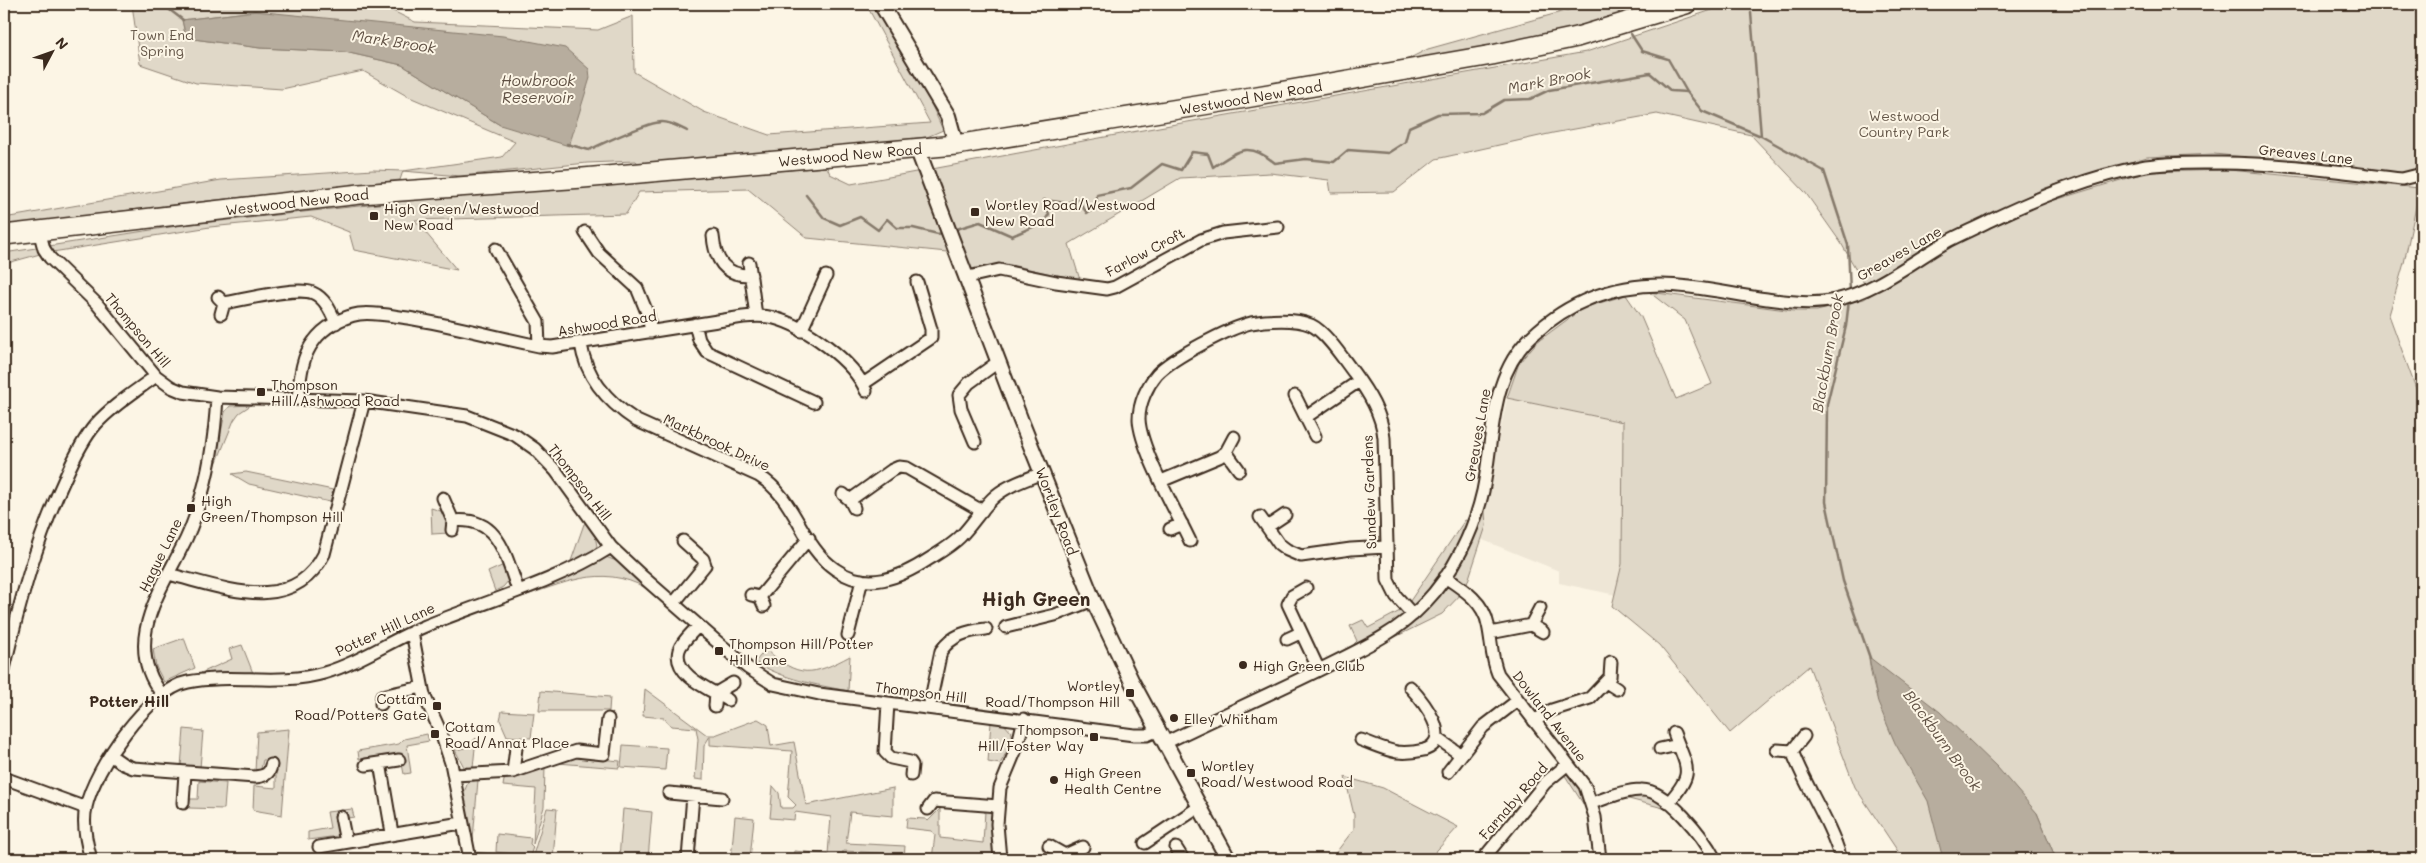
<svg xmlns="http://www.w3.org/2000/svg" width="2426" height="863" viewBox="0 0 2426 863" font-family="Mali,sans-serif">
<style>
.built{fill:#eee6d6}
.green{fill:#e0d8c8;stroke:#8e8173;fill-rule:evenodd}
.water{fill:#b7ad9e;stroke:#85796b}
.lines{fill:none;stroke-linecap:round;stroke-linejoin:round}
.stream{stroke:#85796b;stroke-width:2.5}
.minor-casing{stroke:#3b2a1e;stroke-width:15}
.tertiary-casing{stroke:#3b2a1e;stroke-width:18}
.trunk-casing{stroke:#3b2a1e;stroke-width:22}
.minor{stroke:#fcf5e5;stroke-width:11}
.tertiary{stroke:#fcf5e5;stroke-width:14}
.trunk{stroke:#fcf5e5;stroke-width:19}
.poi-dot{fill:#3b2a1e;stroke:#fcf5e5;stroke-width:2}
.labels{text-anchor:middle;dominant-baseline:central;stroke-width:4;stroke-linejoin:round;paint-order:stroke}
.park-label{font-size:14px;fill:#645648;stroke:#fcf5e5}
.street-label{font-size:14px;fill:#3b2a1e;stroke:#fcf5e5}
.poi-label{font-size:14px;fill:#3b2a1e;stroke:#fcf5e5;text-anchor:start}
.water-label{font-size:15px;font-style:italic;fill:#605144;stroke:#fcf5e5}
.neighbourhood-label{font-size:15px;font-weight:bold;fill:#3b2a1e;stroke:#fcf5e5}
.district-label{font-size:19px;font-weight:bold;fill:#3b2a1e;stroke:#fcf5e5}
</style>
<rect width="100%" height="100%" fill="#fcf5e5"/>
<filter id="ink" filterUnits="userSpaceOnUse"><feTurbulence type="fractalNoise" baseFrequency=".02" numOctaves="2"/><feDisplacementMap in="SourceGraphic" scale="10" xChannelSelector="R" yChannelSelector="G"/><feConvolveMatrix kernelMatrix="1 2 1 2 8 2 1 2 1" color-interpolation-filters="sRGB"/></filter>
<g filter="url(#ink)">
<path class="built" d="M1507,398L1623,422L1622,564L1616,595L1559,583V571L1478,538Z"/>
<path class="green" d="M132,4H357L389,9L415,22L598,30L633,16L634,72L704,112L769,135L930,123L866,4H873L922,84L943,130L927,137L641,167L636,161L587,163L460,176L403,171L400,180L170,205L4,226V218L221,180L373,170L403,171L502,157L515,142L407,96L363,71L282,89L196,83L140,64ZM255,11L590,78L500,125L402,65L345,52L260,48L186,38L182,20Z
M1583,4H1661L1543,36L1398,64L1428,49L1583,6Z
M1730,4H2422V166L2412,174L2214,154L2147,157L2045,188L1953,232L1865,285L1841,243L1805,192L1751,135L1657,114L1553,133L1436,159L1394,192L1331,193L1329,180L1270,173L1180,178L1069,244L1080,280L1006,264L971,270L947,252L807,238L748,189L639,192L626,214L415,220L457,270L354,250L349,232L311,217L210,227L40,254L4,264V253L183,225L452,196L827,167L830,174L851,184L1159,127L1586,52Z
M2229,170L2420,188L2404,263L2389,315L2422,405V859H2056L2037,813L1869,658C1875,717 1903,748 1928,799C1936,817 1939,840 1943,859H1903L1855,787L1809,666L1730,733L1659,645L1612,606L1622,564L1623,422L1507,398L1519,363L1537,342L1583,308L1626,295L1641,317L1676,399L1712,384L1685,320L1649,292L1794,311H1817L1864,299L1954,244L2045,203L2147,172Z
M251,405L239,413L234,420L214,469L225,412L230,406Z
M246,472L333,490L330,502L249,484L232,474Z
M1484,499L1486,526L1465,590L1442,614L1387,641C1439,604 1470,562 1484,499Z
M431,508L444,512L447,517L446,529L449,533L432,534Z
M1465,520L1468,521C1441,588 1414,610 1355,648L1354,644L1357,641L1350,626L1363,620L1368,628L1400,611L1410,601Z
M586,523L595,536L597,546L593,551L570,564L584,524Z
M606,557L619,562L646,588C600,563 563,584 518,598L524,594L574,575Z
M504,565L509,580L503,587L495,591L488,572Z
M184,638L195,668L164,682L156,667L153,649Z
M242,645L253,673H201L232,659L229,649Z
M766,649C798,679 813,676 850,656L848,691C813,684 786,680 755,662Z
M645,689L707,735H715L758,719L768,725L771,746L794,742L806,805L893,788V816L850,812L846,843L905,846L904,859H895V854L843,851V859H793L794,851L828,854L831,817L795,812L794,820L770,818L773,786L779,793L781,808H793L796,805L788,797L792,751L710,745V736L704,746L703,780L695,779L698,739L696,728L671,726L664,718L643,716Z
M541,691L610,697L609,711H539Z
M502,711L534,713L531,738L507,736L500,720Z
M991,722L1003,723L1012,733V742L1000,764L988,762Z
M184,729L203,731L200,768L181,767Z
M289,729L282,815L253,810L254,786L276,788V760H263L261,769L255,772L257,732Z
M427,734L429,741L407,745L411,773L404,774L400,754L359,759L358,751L399,744L404,739Z
M476,738L473,768L464,767L455,750L465,748Z
M623,745L667,748L665,770L621,767Z
M581,757L620,761L619,768L558,763L568,758Z
M545,766L544,807L533,844L536,789L503,786L504,780Z
M1568,773L1582,791L1591,816L1564,774Z
M1345,777L1383,788L1458,827L1429,859H1331L1354,829V815Z
M478,780L472,851L463,795L468,782Z
M199,781L226,783L224,809L189,808L190,799H198Z
M1640,794L1658,801L1667,809L1625,798Z
M547,808L557,809L553,859H532Z
M352,809L354,817L336,820L338,836L308,840V832L330,828L327,812Z
M623,809L652,812L648,859L619,858Z
M940,809V838L983,843L985,811L992,812L994,859H932L935,835L932,831L906,828L907,818L926,819L928,821Z
M735,816L754,818L750,859H731Z
M497,834L531,838L530,844L533,847L530,856L496,852Z
M474,852L492,854L491,859H476Z"/>
<path class="water" d="M255,11L503,36L565,48L589,69L590,78L569,146L500,125L402,65L345,52L260,48L186,38L182,20Z
M1869,657L1940,712L1997,767L2037,813L2056,859H1943L1928,801L1895,743L1878,703Z"/>
<g class="lines">
<path class="stream" d="M162,4L183,20
M1614,4L1619,12
M1751,13L1761,136
M1631,34L1642,51L1668,59L1687,92L1702,111L1761,136L1824,171L1848,245L1850,292
M567,144L589,150C603,143 649,122 662,122C671,122 679,127 687,131
M806,195L824,218L840,225L860,217L878,230L887,219L897,228H913L938,234L945,232
M953,230L980,222L1012,236L1044,222L1049,214L1044,200L1067,203L1077,199L1087,213L1096,208L1097,195L1131,188L1162,164L1181,170L1192,152L1208,154L1213,167C1239,150 1248,141 1275,163L1306,159L1334,162L1348,150L1388,153L1405,142L1409,127L1438,114L1482,113L1504,100L1530,99L1549,90L1650,73L1671,91L1687,92
M1849,300L1846,326L1827,404L1826,502L1843,581L1870,658"/>
<defs>
<path id="minor" d="M39,230L44,249L50,258L97,304L156,376L171,387L183,392L217,397L364,401L467,416L515,435L535,449L556,471L611,547L643,577L715,640L748,668L773,684L819,694L1134,735H1147L1159,730
M585,232L599,253L637,288L648,315L651,332
M713,236C715,260 725,276 751,275
M496,249L538,322L539,346
M749,263L756,316
M968,277L999,270L1056,282L1107,289L1115,287L1201,240L1223,233L1278,227
M218,297L224,303L221,314
M224,303C243,300 297,286 313,293C325,298 331,312 336,323
M695,324L699,340L707,352L814,402
M801,331L826,276
M581,344C586,378 609,403 637,421L759,476C796,498 801,546 835,569C867,592 900,578 929,559C940,552 951,546 960,537C972,525 980,511 992,499C1005,486 1025,480 1042,473
M863,384L931,338V329L917,282
M1295,396L1315,436
M298,399C300,380 301,357 314,341C324,327 342,317 359,314C375,312 392,316 408,318C452,325 495,337 539,346L552,347L743,317C753,316 763,315 774,318C805,326 854,361 866,391
M1306,417L1359,381
M975,442L961,409L959,395L969,383L998,362
M1226,452L1239,470
M1161,481L1219,457L1226,452L1234,437
M843,494L850,500L854,508
M443,498L453,521L452,530
M850,500L892,470L899,467L907,468L982,511
M1260,517L1279,544L1287,550L1301,556L1351,549L1386,547
M453,521C499,516 505,555 518,590
M1267,527L1285,515
M1170,529L1182,524
M1190,541C1176,511 1140,449 1139,419C1139,403 1147,386 1157,374C1172,358 1229,328 1251,323C1268,320 1295,318 1311,325C1326,332 1344,360 1354,373C1368,392 1382,414 1384,438L1388,580L1396,596L1413,615
M168,574C220,586 292,618 324,554L364,401
M1445,577C1463,589 1484,602 1488,625C1492,642 1491,658 1498,674L1585,786L1595,817L1600,859
M1306,588L1292,596L1288,604L1319,670
M751,595L760,597L764,606
M760,597L809,538
M674,603L705,565L703,559L683,541
M1531,625L1540,608
M698,626C692,633 682,641 679,650C672,675 711,690 728,700
M1006,627L1055,615L1093,600
M412,632L424,695L441,733L451,763L470,859
M1490,633L1531,625L1543,632
M848,635L862,580
M1287,639L1300,633
M4,669C19,604 37,538 66,476C74,458 83,439 96,424C113,405 136,391 156,376
M1606,682L1617,689
M162,694C123,645 158,595 181,549C188,536 194,521 198,507C210,471 215,434 217,397
M888,703L885,752L891,758L910,762L912,765L911,775
M381,704L382,696L422,687
M715,706L716,693L733,683
M929,708L941,651C952,635 967,631 986,629
M1534,721L1552,710L1590,698L1610,677L1611,662
M1804,736L1792,751C1806,788 1830,821 1841,859
M1437,738L1461,755
M1361,740C1373,744 1385,750 1397,752C1406,753 1415,752 1424,750C1455,740 1422,700 1410,687
M1165,743C1220,716 1275,692 1329,665C1363,648 1398,632 1424,604C1453,574 1474,531 1483,491C1494,438 1489,375 1532,336C1568,302 1613,285 1662,285C1694,285 1735,295 1767,299C1790,302 1812,305 1835,300C1877,291 1911,262 1948,241C1961,234 1976,228 1989,221C2040,197 2090,176 2146,166C2171,162 2196,163 2221,163C2282,163 2342,172 2402,179L2422,174
M1660,749L1678,745
M1777,750L1792,751
M110,755L123,764L133,768L255,777C263,776 270,775 271,765
M380,763L392,833
M366,765L399,760
M513,772L516,748
M1448,772L1483,727L1517,701
M454,775L513,772L576,751L604,754L608,719
M4,778L86,808
M669,793L722,798
M183,803L185,773
M1592,803C1607,798 1625,790 1641,790C1667,789 1704,838 1715,859
M1668,803C1696,772 1687,769 1674,733
M928,809L934,801L998,806
M341,817L346,842
M1145,843L1199,807
M1049,846L1065,855L1064,859
M319,847L461,823
M1176,848L1183,859
M1065,855L1083,847
M91,859C86,842 82,824 86,807C94,769 149,689 188,682C233,673 279,686 324,673C358,663 390,641 423,627C486,601 554,583 611,547
M688,859L693,795
M1000,859L997,824L1000,788L1017,747L1024,719
M1483,859L1545,783L1568,764"/>
<path id="tertiary" d="M881,4L948,116L956,145
M917,148L1021,421L1093,600L1132,682L1228,859"/>
<g id="trunk">
<path id="s1" d="M4,235L360,194L583,178L956,145L1234,100L1492,55L1577,37L1686,4"/>
</g>
</defs>
<use href="#minor" class="minor-casing"/>
<use href="#tertiary" class="tertiary-casing"/>
<use href="#trunk" class="trunk-casing"/>
<use href="#minor" class="minor"/>
<use href="#tertiary" class="tertiary"/>
<use href="#trunk" class="trunk"/>
</g>
</g>
<g class="poi-dot">
<rect x="970" y="207" width="10" height="10" rx="2.5"/>
<rect x="369" y="211" width="10" height="10" rx="2.5"/>
<rect x="256" y="387" width="10" height="10" rx="2.5"/>
<rect x="186" y="503" width="10" height="10" rx="2.5"/>
<rect x="714" y="646" width="10" height="10" rx="2.5"/>
<circle cx="1243" cy="665" r="5"/>
<rect x="1125" y="688" width="10" height="10" rx="2.5"/>
<rect x="432" y="701" width="10" height="10" rx="2.5"/>
<circle cx="1174" cy="718" r="5"/>
<rect x="430" y="729" width="10" height="10" rx="2.5"/>
<rect x="1089" y="732" width="10" height="10" rx="2.5"/>
<rect x="1186" y="768" width="10" height="10" rx="2.5"/>
<circle cx="1054" cy="780" r="5"/>
</g>
<g class="labels">
<g class="park-label">
<text x="162" y="34">Town End<tspan x="162" dy="16">Spring</tspan></text>
<text x="1904" y="115">Westwood<tspan x="1904" dy="16">Country Park</tspan></text>
</g>
<g class="street-label">
<text stroke="none"><textPath href="#s1" startOffset="1255">Westwood New Road</textPath></text>
<text stroke="none"><textPath href="#s1" startOffset="850">Westwood New Road</textPath></text>
<text transform="translate(2306 154) rotate(6)">Greaves Lane</text>
<text stroke="none"><textPath href="#s1" startOffset="295">Westwood New Road</textPath></text>
<text transform="translate(1145 252) rotate(-28)">Farlow Croft</text>
<text transform="translate(1899 253) rotate(-30)">Greaves Lane</text>
<text transform="translate(607 323) rotate(-9)">Ashwood Road</text>
<text transform="translate(138 330) rotate(50)">Thompson Hill</text>
<text transform="translate(1477 435) rotate(-80)">Greaves Lane</text>
<text transform="translate(717 442) rotate(25)">Markbrook Drive</text>
<text transform="translate(580 482) rotate(52)">Thompson Hill</text>
<text transform="translate(1369 492) rotate(-92)">Sundew Gardens</text>
<text transform="translate(1057 511) rotate(69)">Wortley Road</text>
<text transform="translate(160 555) rotate(-64)">Hague Lane</text>
<text transform="translate(385 629) rotate(-25)">Potter Hill Lane</text>
<text transform="translate(921 692) rotate(7)">Thompson Hill</text>
<text transform="translate(1550 716) rotate(52)">Dowland Avenue</text>
<text transform="translate(1513 801) rotate(-49)">Farnaby Road</text>
</g>
<g class="poi-label">
<text x="985" y="204">Wortley Road/Westwood<tspan x="985" dy="16">New Road</tspan></text>
<text x="384" y="208">High Green/Westwood<tspan x="384" dy="16">New Road</tspan></text>
<text x="271" y="384">Thompson<tspan x="271" dy="16">Hill/Ashwood Road</tspan></text>
<text x="201" y="500">High<tspan x="201" dy="16">Green/Thompson Hill</tspan></text>
<text x="729" y="643">Thompson Hill/Potter<tspan x="729" dy="16">Hill Lane</tspan></text>
<text x="1253" y="665">High Green Club</text>
<text x="1120" y="685" text-anchor="end">Wortley<tspan x="1120" dy="16">Road/Thompson Hill</tspan></text>
<text x="427" y="698" text-anchor="end">Cottam<tspan x="427" dy="16">Road/Potters Gate</tspan></text>
<text x="1184" y="718">Elley Whitham</text>
<text x="445" y="726">Cottam<tspan x="445" dy="16">Road/Annat Place</tspan></text>
<text x="1084" y="729" text-anchor="end">Thompson<tspan x="1084" dy="16">Hill/Foster Way</tspan></text>
<text x="1201" y="765">Wortley<tspan x="1201" dy="16">Road/Westwood Road</tspan></text>
<text x="1064" y="772">High Green<tspan x="1064" dy="16">Health Centre</tspan></text>
</g>
<g class="water-label">
<text transform="translate(394 41) rotate(9)">Mark Brook</text>
<text x="538" y="80">Howbrook<tspan x="538" dy="17">Reservoir</tspan></text>
<text transform="translate(1549 80) rotate(-11)">Mark Brook</text>
<text transform="translate(1827 353) rotate(-80)">Blackburn Brook</text>
<text transform="translate(1943 740) rotate(54)">Blackburn Brook</text>
</g>
<g class="neighbourhood-label">
<text x="129" y="701">Potter Hill</text>
</g>
<g class="district-label">
<text x="1036" y="598">High Green</text>
</g>
</g>
<rect width="2426" height="863" fill="none" stroke="#fcf5e5" stroke-width="20"/>
<rect x="10" y="10" width="2406" height="843" fill="none" stroke="#3b2a1e" stroke-width="2" filter="url(#ink)"/>
<g transform="translate(52 52) rotate(49)" stroke="#fcf5e5" stroke-width="4" paint-order="stroke">
<path d="M0-4L9 19L0 12L-9 19Z" fill="#3b2a1e"/>
<text y="-8" font-size="14" font-weight="bold" text-anchor="middle" fill="#3b2a1e">N</text>
</g>
</svg>
